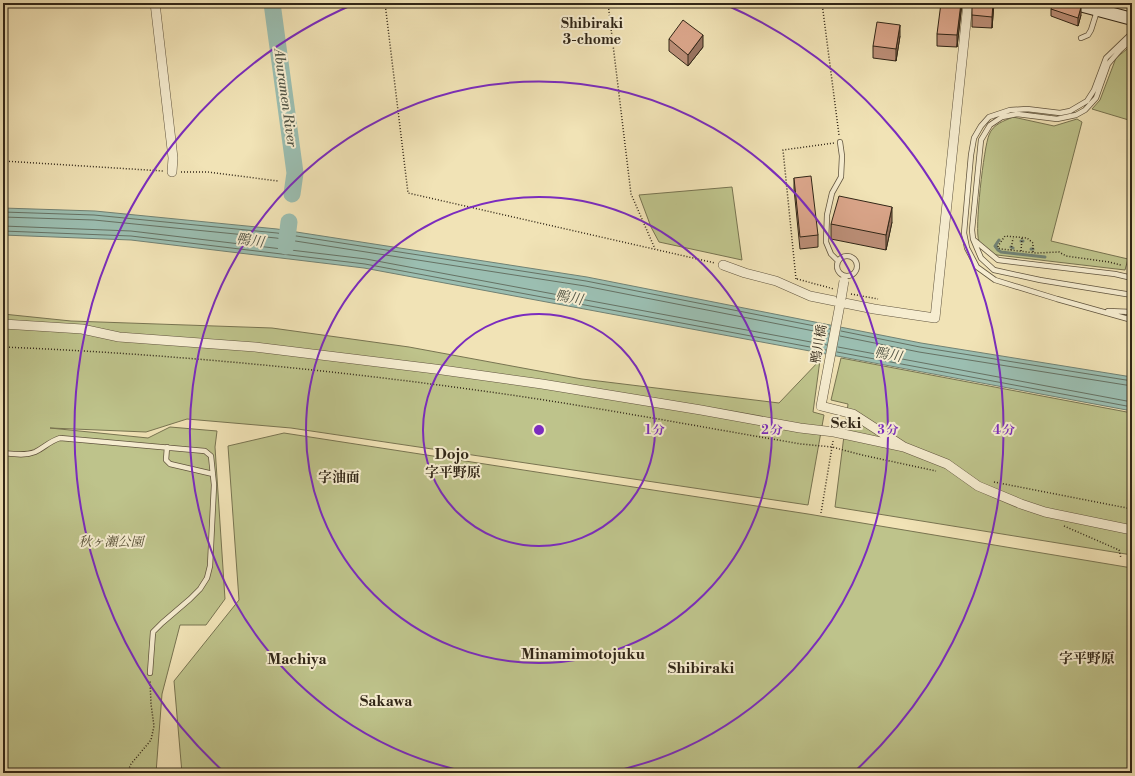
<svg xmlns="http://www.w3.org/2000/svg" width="1135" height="776" viewBox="0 0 1135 776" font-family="'Libre Bodoni','Noto Serif JP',serif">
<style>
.green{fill:#bec38b;stroke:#787451}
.water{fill:#9bbeb1;stroke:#718173}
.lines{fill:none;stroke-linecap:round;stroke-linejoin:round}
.shore{stroke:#667264;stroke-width:1}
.stream{stroke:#718173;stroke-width:3}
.river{stroke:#9bbeb1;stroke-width:17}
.lane-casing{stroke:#61553f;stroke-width:6}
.street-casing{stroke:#61553f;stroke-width:10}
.secondary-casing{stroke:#312617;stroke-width:14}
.path{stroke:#312617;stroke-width:1.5;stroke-dasharray:1 2;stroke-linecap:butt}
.lane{stroke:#f6edd0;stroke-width:4.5}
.street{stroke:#f6edd0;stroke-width:9}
.secondary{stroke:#f6edd0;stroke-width:12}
.street-bridge-casing{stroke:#61553f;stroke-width:10;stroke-linecap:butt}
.street-bridge{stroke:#f6edd0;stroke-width:9}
.wall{fill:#bc8f78;stroke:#312617}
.shaded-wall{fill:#997461;stroke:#312617}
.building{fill:#dba68b;stroke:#312617}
.ring{fill:none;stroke:#7b2cbf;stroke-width:2}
.labels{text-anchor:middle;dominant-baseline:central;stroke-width:4;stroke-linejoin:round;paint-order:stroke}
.street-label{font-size:13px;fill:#312617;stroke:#f6edd0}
.park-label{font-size:13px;font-style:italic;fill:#544d34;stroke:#f6edd0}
.neighbourhood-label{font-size:14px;font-weight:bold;fill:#312617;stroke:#f6edd0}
.water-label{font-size:14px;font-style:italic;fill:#515445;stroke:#f6edd0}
.quarter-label{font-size:15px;font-weight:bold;fill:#312617;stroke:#f6edd0}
.centre{fill:#7b2cbf;stroke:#f6edd0;stroke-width:2}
.ring-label{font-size:12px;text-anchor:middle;font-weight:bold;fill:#7b2cbf;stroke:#f6edd0;stroke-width:4;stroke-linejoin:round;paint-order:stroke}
</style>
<rect width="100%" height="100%" fill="#f1e3b6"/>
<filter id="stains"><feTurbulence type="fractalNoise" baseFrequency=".005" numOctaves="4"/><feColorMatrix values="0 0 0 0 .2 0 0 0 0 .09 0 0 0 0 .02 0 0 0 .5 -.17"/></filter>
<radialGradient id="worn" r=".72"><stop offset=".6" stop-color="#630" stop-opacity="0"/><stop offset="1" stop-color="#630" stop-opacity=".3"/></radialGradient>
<path class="green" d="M1132,45V121L1092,109L1100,100L1116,58Z
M1013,117L1054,126L1077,119L1082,122L1051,241L1128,259L1125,270L997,255C989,253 982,249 979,241C974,231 984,146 989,135C993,124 1004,121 1013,117Z
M732,187L742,260L659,242L651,227L639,195Z
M3,314L71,321L272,328L409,347L582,379L779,403L820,360L813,412L824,415L808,505L291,428L187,419L146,432L50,428L148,438L170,427L217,431L215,447L225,599L206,625H180L162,694L156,773H3V427H8L3,426Z
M841,358L1132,413V555L835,507L848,404L831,400Z
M284,433L808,514L1132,568V773H182L174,681L239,600L228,446Z"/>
<path class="water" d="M3,208L95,211L277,229L587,277L921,343L1132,377V411L364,268L131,240L3,235Z"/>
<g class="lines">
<path class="shore" d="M3,212L94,215L277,233L586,281L830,329
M3,217L94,220L276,238L585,286L829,334
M3,226L131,231L366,259L827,345
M3,231L131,236L365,264L826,350
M841,331L920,347L1132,381
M840,336L919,352L1132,386
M838,347L1132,402
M837,352L1132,407"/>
<path class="stream" d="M999,240L995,246L998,250L1001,252L1045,257
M1021,241H1023
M1011,247L1013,248
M1031,249H1033"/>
<path class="river" d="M272,3L295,173L292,194
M286,246L289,222"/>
<defs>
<path id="lane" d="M1132,33L1106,58L1094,90L1087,101L1070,111L1060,113L1027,109L1010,110L989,117L981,126L974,138L971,155L964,233L967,248L977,267L995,280L1057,299L1132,320
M1081,38L1088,35L1091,30L1097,11
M1132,39L1120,50L1108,64L1096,98L1085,110L1076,115L1057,119L1017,114L1002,117L990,125L981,140L972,230L973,239L981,258L994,270L1040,280L1132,295
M974,240L998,260L1115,274L1132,278
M837 266a10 10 0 1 1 20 0a10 10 0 1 1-20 0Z
M838,261L831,254L826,242L827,215L832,193L841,177L842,156L840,142
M1108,311L1132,312
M167,447L166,460L170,464L213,474
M3,453C13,454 25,456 35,452C44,448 48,442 60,438L205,451L211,456L214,485L210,566L207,578L200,589L190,599L162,623L153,632L150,673"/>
<path id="street" d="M155,3L173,158L172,172
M723,265L745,273L776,281L810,296L874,309L935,318L968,3
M841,299L821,406L853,414L904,447L947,464L978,486L1021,504L1045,512L1132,530
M3,324L82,329L119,337L255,347L435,369L542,384L701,410L800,428L834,432L904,447"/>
<path id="secondary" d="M1072,3L1132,19"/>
</defs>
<use href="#lane" class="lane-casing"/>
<use href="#street" class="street-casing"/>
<use href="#secondary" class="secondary-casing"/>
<path class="path" d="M385,3L408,193L715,263
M608,3L631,194L655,249
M822,3L839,135
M3,161L163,171
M181,172H208L278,181
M1011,250L1013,238
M1021,251L1022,238
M1033,252V243L1027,238L1005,236L998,246V248L1001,249L1036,253L1059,252L1066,256L1109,262L1121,265
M796,279L783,150L834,143
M797,279L834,289
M851,294L878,299
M3,347C175,354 347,371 518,396C612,410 707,428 801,444L832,447L862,455L936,471
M994,482L1132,509
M821,513L833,441
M1064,526L1119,550L1121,558
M127,773L131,764L151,740L154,726L151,704L150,680"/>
<use href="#lane" class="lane"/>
<use href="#street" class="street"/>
<use href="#secondary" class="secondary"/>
<defs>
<path id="street-bridge" d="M841,299L844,281"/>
</defs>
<use href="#street-bridge" class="street-bridge-casing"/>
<use href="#street-bridge" class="street-bridge"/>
</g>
<path class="wall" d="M884,3H896L895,5Z
M962,3L957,47L937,46V34Z
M994,3L992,28L972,27V15Z
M1051,9L1081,15L1078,26L1051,16Z
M900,36L896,61L873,58V46Z
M669,39L703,47L688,66L669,51Z
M794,178L818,235V247L800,249L794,189Z
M892,222L886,250L831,239V224Z"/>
<path class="shaded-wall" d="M961,3H962L957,47V35Z
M993,3H994L992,28V17Z
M1081,7V15L1078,26V18Z
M900,25V36L896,61V49Z
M703,35V47L688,66V55Z
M892,207V222L886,250V235Z"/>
<path class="building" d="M941,3H961L957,35L937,34Z
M972,3H993L992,17L972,15Z
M1053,3H1067L1081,7L1078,18L1051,9Z
M683,20L703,35L688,55L669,39Z
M877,22L900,25L896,49L873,46Z
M811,176L818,235L800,237L794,178Z
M839,196L892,207L886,235L831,224Z"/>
<g class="ring">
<circle cx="539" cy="430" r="116"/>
<circle cx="539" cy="430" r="233"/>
<path d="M472 773A349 349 0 1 1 606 773"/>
<path d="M225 773A465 465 0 0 1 354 4M724 4A465 465 0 0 1 853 773"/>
</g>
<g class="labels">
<g class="street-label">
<text transform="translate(819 344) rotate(-80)">鴨川橋</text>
</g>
<g class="park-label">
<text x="111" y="542">秋ヶ瀬公園</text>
</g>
<g class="neighbourhood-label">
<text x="592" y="24">Shibiraki<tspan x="592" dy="16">3-chome</tspan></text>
<text x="453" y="473">字平野原</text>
<text x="339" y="478">字油面</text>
<text x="1087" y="659">字平野原</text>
</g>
<g class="water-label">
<text transform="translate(285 98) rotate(82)">Aburamen River</text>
<text transform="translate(250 241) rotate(8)">鴨川</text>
<text transform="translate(569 298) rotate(10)">鴨川</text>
<text transform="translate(888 355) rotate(10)">鴨川</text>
</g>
<g class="quarter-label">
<text x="846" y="423">Seki</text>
<text x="452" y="454">Dojo</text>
<text x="583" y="654">Minamimotojuku</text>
<text x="297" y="659">Machiya</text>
<text x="701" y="668">Shibiraki</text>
<text x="386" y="701">Sakawa</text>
</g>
</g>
<circle cx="539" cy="430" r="6" class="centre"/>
<g class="ring-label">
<text x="655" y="434">1 分</text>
<text x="772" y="434">2 分</text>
<text x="888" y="434">3 分</text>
<text x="1004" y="434">4 分</text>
</g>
<rect width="1135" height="776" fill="none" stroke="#f1e3b6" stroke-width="16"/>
<rect x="4" y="4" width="1127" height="768" fill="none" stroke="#312617" stroke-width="2"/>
<rect x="8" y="8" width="1119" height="760" fill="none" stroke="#312617"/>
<rect width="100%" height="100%" filter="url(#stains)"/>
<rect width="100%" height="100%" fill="url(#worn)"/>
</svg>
